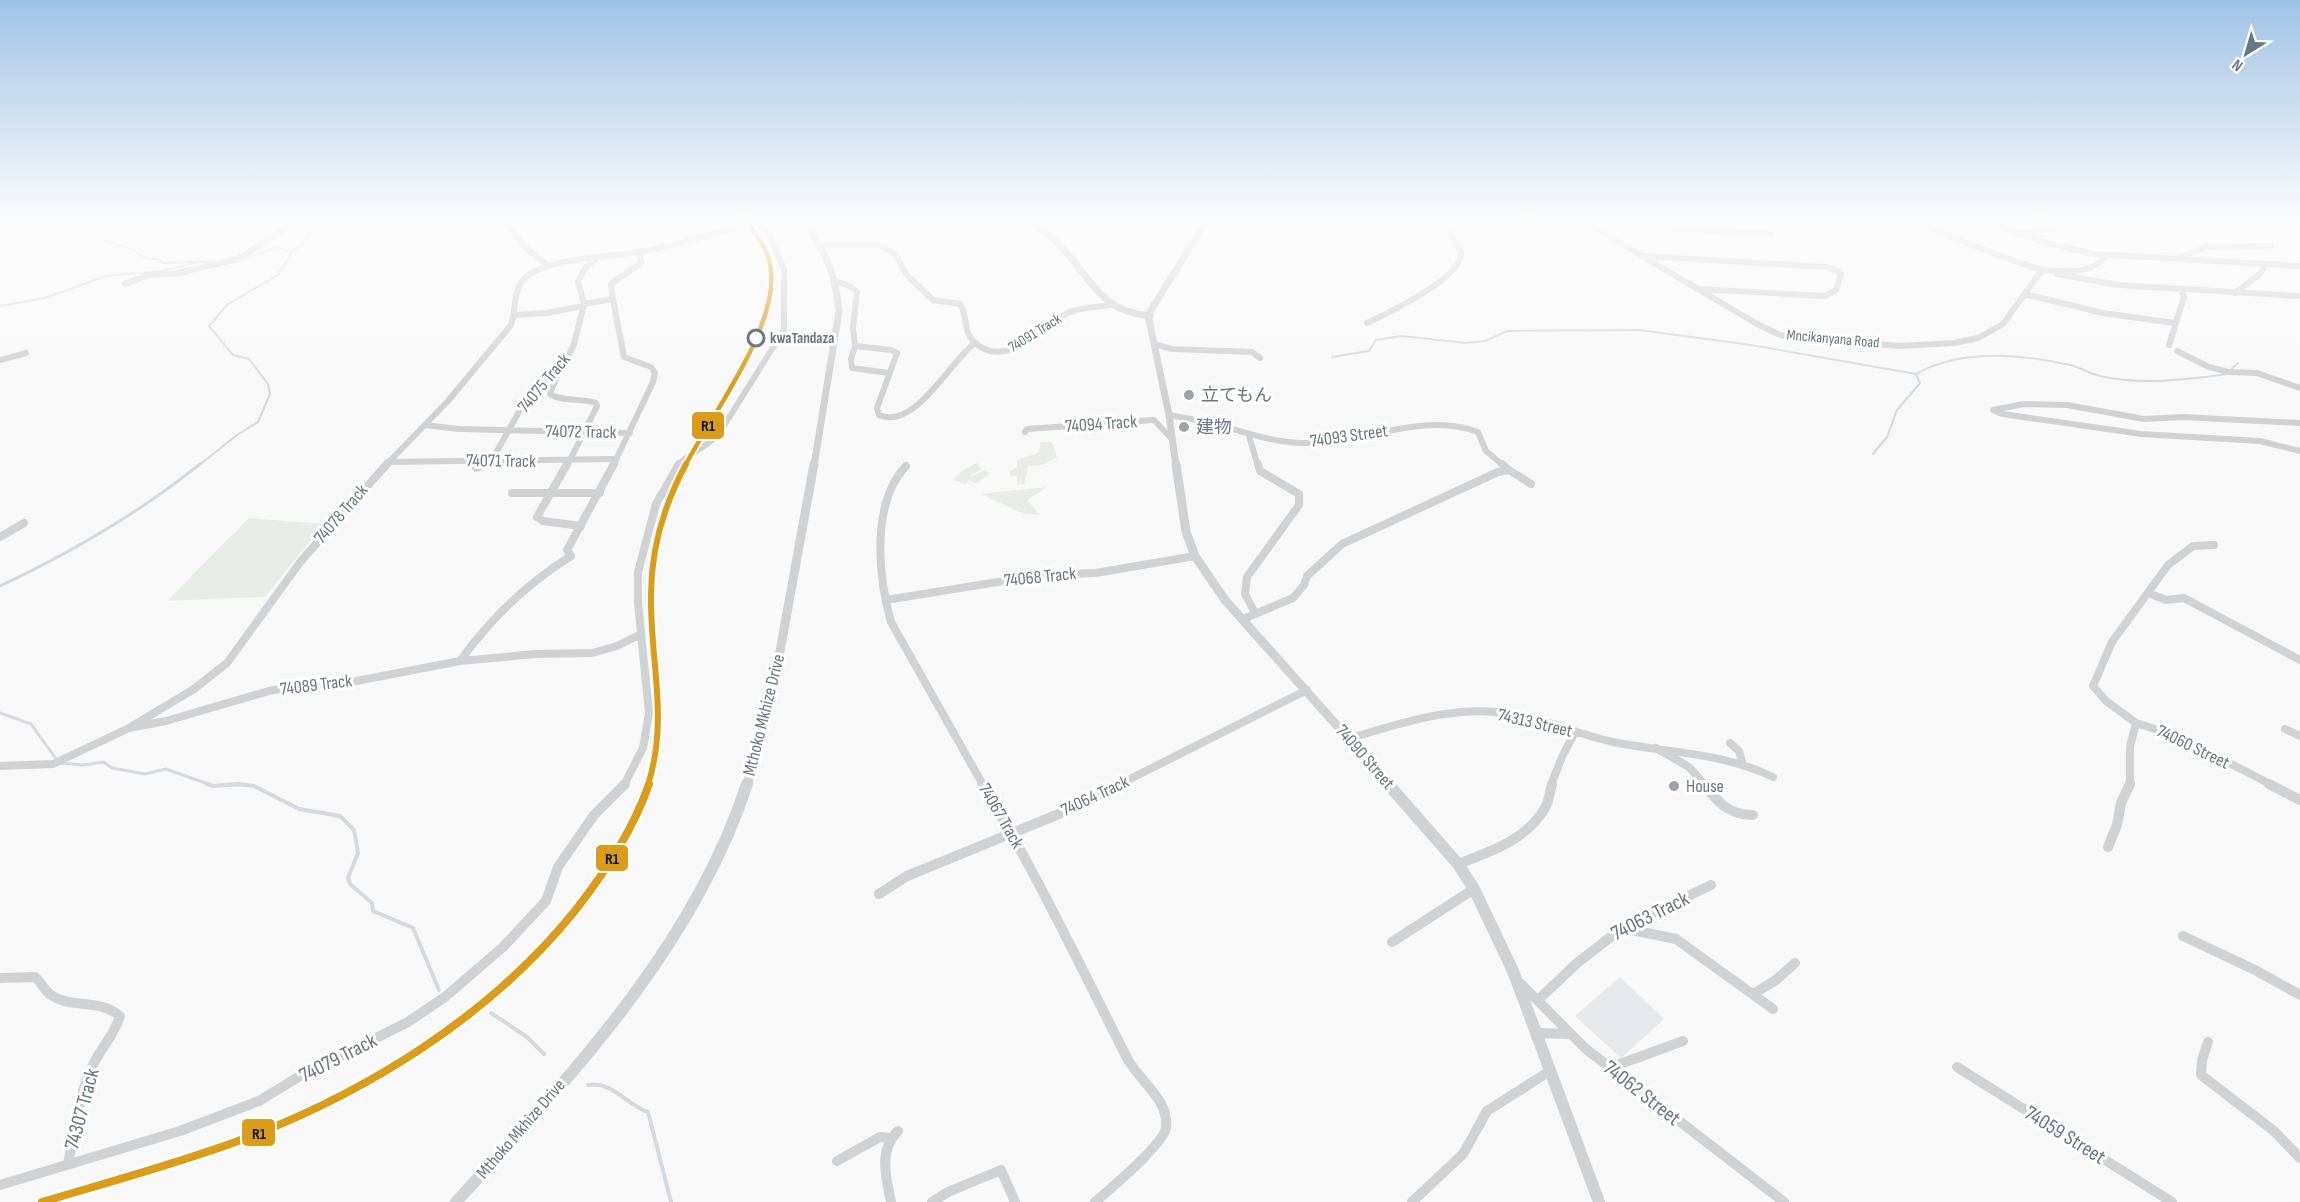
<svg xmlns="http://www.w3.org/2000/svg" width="2300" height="1202" viewBox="0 0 2300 1202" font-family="'Sofia Sans Condensed','Noto Sans SC','Noto Sans JP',sans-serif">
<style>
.built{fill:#e7e8e9}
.green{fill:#e8ece6}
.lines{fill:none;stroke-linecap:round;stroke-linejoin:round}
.stream-far2{stroke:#d4d9dd;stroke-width:2}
.stream-far1{stroke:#d4d9dd;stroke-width:3}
.stream{stroke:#d4d9dd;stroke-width:4}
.minor-far2{stroke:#d0d1d3;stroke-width:6}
.minor-far1{stroke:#d0d1d3;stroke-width:8}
.minor{stroke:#d0d1d3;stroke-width:10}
.tertiary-far2{stroke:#d0d1d3;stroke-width:7}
.tertiary-far1{stroke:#d0d1d3;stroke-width:9}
.tertiary{stroke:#d0d1d3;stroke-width:12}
.rail-1-far2-casing{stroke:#fff;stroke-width:8}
.rail-1-far1-casing{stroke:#fff;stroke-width:10}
.rail-1-casing{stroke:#fff;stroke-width:13}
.rail-1-far2{stroke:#da9d1b;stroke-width:4.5}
.rail-1-far1{stroke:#da9d1b;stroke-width:6}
.rail-1{stroke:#da9d1b;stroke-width:8}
.stop-dot{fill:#fff;stroke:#677789;stroke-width:3}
.poi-dot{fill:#9aa4b0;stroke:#fff;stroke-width:2}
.labels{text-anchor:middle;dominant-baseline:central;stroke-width:6;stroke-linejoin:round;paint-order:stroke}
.far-street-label{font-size:15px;fill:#677789;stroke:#fff}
.far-stop-label{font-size:15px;font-weight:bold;fill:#677789;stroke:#fff;text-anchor:start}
.street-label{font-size:18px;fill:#677789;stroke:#fff}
.poi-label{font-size:18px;fill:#677789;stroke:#fff;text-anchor:start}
.near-street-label{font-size:21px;fill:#677789;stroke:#fff}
.line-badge{stroke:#fff;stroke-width:2}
.pale-badge-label{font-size:16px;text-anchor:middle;font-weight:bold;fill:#111}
</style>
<rect width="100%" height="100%" fill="#f8f8f8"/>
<path class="built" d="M1620,977L1664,1019L1621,1058L1575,1016Z"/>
<path class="green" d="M1041,442H1052L1057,457L1042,465L1028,466L1024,484L1017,485V476H1010V471L1017,468V460L1038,453Z
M977,463L982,469L971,475V477L984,470L990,474L976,483L968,480L966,484L953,480L963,470Z
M1047,487L1027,500L1040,515L1024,514L981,494Z
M249,518L324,524L265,597L167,601Z"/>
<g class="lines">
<path class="stream-far2" d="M107,242L131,249L147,259H158L162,263L221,261
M242,259L277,248L292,252
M0,306L45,298L106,276L163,271L203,261
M1332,357L1369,351L1376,340L1402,336L1466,343L1485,341L1507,331L1639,330L1751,345L1916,374C1961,349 2021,354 2070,365C2080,367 2090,374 2100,376C2143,386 2187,379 2229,374L2228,372L2238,363
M1873,454L1887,437L1897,410L1920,383L1916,374
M198,466L237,435L258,422L270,394L268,384L249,359L233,355L209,326L228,304L278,275L292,252L302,245L317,220"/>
<path class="stream-far1" d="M0,586C70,553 139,513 200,464
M0,713L31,724L59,763L84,765L103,762L112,768L145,774L166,769L211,785
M222,785H248"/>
<path class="stream" d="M207,784L213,786L238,784L254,786L299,809L340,816L354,830L358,853L348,878L350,884L372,903L373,911L413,928L439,990
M491,1013L527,1037L544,1054
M588,1085C613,1081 626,1105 648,1112L671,1202"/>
<path class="minor-far2" d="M502,220L528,250L549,266
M1581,220L1757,324L1780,335L1797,338L1900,346L1954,343L1978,338L2003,324L2042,270C2065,271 2090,276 2106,256
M1648,220L1668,228L1771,234
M1911,220L1997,255L2045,271
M1983,220L2043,242L2094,254L2300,266
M808,227L832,220
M2018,234L2108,220
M821,245L878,244L896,255L907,275L933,300L960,304C968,316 963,332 974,342C1007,372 1040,325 1070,312C1083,307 1098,307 1111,305
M1643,256L1828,267L1841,273L1836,290L1825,296L1698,289
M2177,259L2206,247L2271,246
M2057,274L2118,285L2300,296
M835,281L850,286L857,292L853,328L855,346L891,350L897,353L877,408L879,415C915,431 949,362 975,343
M125,284L149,275L174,274L238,259L283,230L290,220
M2235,293L2261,273L2265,265
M2024,294L2103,313L2174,323
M613,299L624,357L651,367L655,373L653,382L613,466
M584,304L613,299L611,284L642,262L638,254L644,251
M515,315L547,313L583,306
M1367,323C1388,313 1463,278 1461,252L1448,230L1445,220
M1154,344L1172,349L1252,352L1260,358
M2169,345L2184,297L2181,290
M855,346L851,359L852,368L889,373
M2177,351L2209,367L2229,372L2257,373L2300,388
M0,360L26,353
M560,368L550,394C562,402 582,398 596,403L597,406L567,466
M1169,415C1186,418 1202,421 1219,425C1247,433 1275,443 1305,443C1362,444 1422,411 1478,432L1486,451L1504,466
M2300,423L2183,417L2144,419L2067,405L2024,404L1993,410L2002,414L2141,434L2260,441L2300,451
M425,425L459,429L630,433
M1025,432L1027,429L1154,420L1171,438
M1249,436L1258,466
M387,462L614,459
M385,466L448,401L511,325C517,310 512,290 525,278C548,257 613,257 644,251C682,244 721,231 759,221
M485,466L491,462L526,399L551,373L565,363L574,344L584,304L578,281L586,267L597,258
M677,466C691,451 707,448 720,432L784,330V269L769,234L757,221"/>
<path class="minor-far1" d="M567,464L537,517L543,521L581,526
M906,466C871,503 878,576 891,622L983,785
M476,468L487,464
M1509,470L1531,484
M512,493H600
M0,537L24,523
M2214,545L2193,546L2168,565L2112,642L2093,686L2106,701L2136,723L2177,736L2272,785
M2148,593L2166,600L2184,598L2300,660
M886,600L1041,575L1096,573L1195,556
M1255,613L1245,594L1247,577L1299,505V494L1260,471L1258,464
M1243,619L1293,598L1304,585L1307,576L1342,544L1498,472L1509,470L1502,464
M460,661C491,618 526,584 571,556L567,550L614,464
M129,728L194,689L227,663L301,561L387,464
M2285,729L2300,736
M1348,739C1401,723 1457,704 1513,714C1549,720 1582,736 1618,743C1672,753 1723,753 1773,777
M1730,743L1739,751L1742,762
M1656,748L1689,767L1705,785
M0,766L53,764L129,728L166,721L269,691L305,684L346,683L460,661L536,654L592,653L617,646L639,635
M624,785L643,748L649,713L638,603V572L656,504L679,464
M1118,785L1307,690
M1551,785L1562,757L1575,732
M2130,785V747L2136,723"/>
<path class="minor" d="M982,784C1036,872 1080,966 1127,1058C1139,1081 1169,1099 1166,1127C1165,1143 1109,1190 1095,1202
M1704,784C1717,802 1729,815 1753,815
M2269,784L2300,800
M2108,847L2117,825L2121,803L2130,784
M1458,864C1490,852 1529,839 1546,806C1549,800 1550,791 1552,784
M879,894L907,876L1076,807L1121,784
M1622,928L1676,939L1773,1009
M2183,936L2255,970L2300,995
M1392,942L1474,889
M0,978L35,977C41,982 45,991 51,995C71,1009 98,998 120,1016C114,1036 99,1050 91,1069C78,1099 74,1132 68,1164
M1520,983L1586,1049L1784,1202
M1753,994L1776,980L1795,963
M1538,1000L1576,964L1622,928L1711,885
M1536,1033L1570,1034
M2208,1042L2202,1060L2201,1075L2274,1131L2300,1158
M1957,1067L2172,1202
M1609,1068L1683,1041
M837,1161L880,1137L889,1138
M0,1185L180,1131L259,1101L300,1076L408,1022L445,997L503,947L546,901L558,867L594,815L625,784
M891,1202C886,1177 878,1151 898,1131
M932,1202L948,1192L1001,1170L1015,1202
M1412,1202L1463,1154L1487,1111L1550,1071"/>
<path class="tertiary-far2" d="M801,220C825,247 836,276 839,311L814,466
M1027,220C1041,228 1053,238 1064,250C1093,282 1101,311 1150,316
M1176,466L1169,415L1148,315L1207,220"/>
<path class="tertiary-far1" d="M1176,464L1186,532L1195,556L1225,600L1390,785
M747,785L773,690L814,464"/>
<path class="tertiary" d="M1388,784L1458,864L1474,889L1513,971L1599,1202
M456,1202C569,1078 694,947 747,784"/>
<defs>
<path id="rail-1-far2" d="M685,466C712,413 786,319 769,259C764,244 755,232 745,220"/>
<path id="rail-1-far1" d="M648,785C669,717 650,663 651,595C651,548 664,505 686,464"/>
<path id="rail-1" d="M42,1202C109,1182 176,1164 241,1140C366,1093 489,1017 574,912C604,874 633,831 649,784"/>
</defs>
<use href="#rail-1-far2" class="rail-1-far2-casing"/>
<use href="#rail-1-far1" class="rail-1-far1-casing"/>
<use href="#rail-1" class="rail-1-casing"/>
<use href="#rail-1-far2" class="rail-1-far2"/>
<use href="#rail-1-far1" class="rail-1-far1"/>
<use href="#rail-1" class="rail-1"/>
</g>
<linearGradient id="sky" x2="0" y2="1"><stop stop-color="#a0c3e4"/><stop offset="0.57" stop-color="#fcfcfc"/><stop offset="1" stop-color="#fcfcfc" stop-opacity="0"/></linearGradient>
<rect width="2300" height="388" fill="url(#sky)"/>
<circle class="stop-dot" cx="756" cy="338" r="8"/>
<g class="poi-dot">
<circle cx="1189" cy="395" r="6"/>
<circle cx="1184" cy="427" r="6"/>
<circle cx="1674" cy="786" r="6"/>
</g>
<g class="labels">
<g class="far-street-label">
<text transform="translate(1035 333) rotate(-32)">74091 Track</text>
<text transform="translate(1833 339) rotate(5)">Mncikanyana Road</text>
</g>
<g class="far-stop-label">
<text x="770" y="338">kwaTandaza</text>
</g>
<g class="street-label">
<text transform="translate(544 383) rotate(-50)">74075 Track</text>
<text transform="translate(1101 424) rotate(-4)">74094 Track</text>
<text transform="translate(581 432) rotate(1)">74072 Track</text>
<text transform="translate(1349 436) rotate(-8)">74093 Street</text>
<text transform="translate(501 461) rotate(1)">74071 Track</text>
<text transform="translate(341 514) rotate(-49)">74078 Track</text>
<text transform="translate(1040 577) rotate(-6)">74068 Track</text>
<text transform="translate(316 685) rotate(-7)">74089 Track</text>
<text transform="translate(764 715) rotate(-76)">Mthoko Mkhize Drive</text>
<text transform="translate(1535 723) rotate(13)">74313 Street</text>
<text transform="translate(2193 747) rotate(26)">74060 Street</text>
<text transform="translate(1365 757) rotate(49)">74090 Street</text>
<text transform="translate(1095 796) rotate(-25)">74064 Track</text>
<text transform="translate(1001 816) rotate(60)">74067 Track</text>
<text transform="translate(521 1129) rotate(-49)">Mthoko Mkhize Drive</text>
</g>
<g class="poi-label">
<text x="1201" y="395">立てもん</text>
<text x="1196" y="427">建物</text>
<text x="1686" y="786">House</text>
</g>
<g class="near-street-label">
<text transform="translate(1650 916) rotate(-27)">74063 Track</text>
<text transform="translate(338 1058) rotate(-27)">74079 Track</text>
<text transform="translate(1642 1093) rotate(38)">74062 Street</text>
<text transform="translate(82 1109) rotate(-75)">74307 Track</text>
<text transform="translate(2065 1135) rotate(32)">74059 Street</text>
</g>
</g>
<g class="line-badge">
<rect x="691" y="411" width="34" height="29" rx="6" fill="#da9d1b"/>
<rect x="595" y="844" width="34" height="28" rx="6" fill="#da9d1b"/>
<rect x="241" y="1118" width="35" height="29" rx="6" fill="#da9d1b"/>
</g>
<g class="pale-badge-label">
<text x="708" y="431">R1</text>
<text x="612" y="864">R1</text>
<text x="259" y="1139">R1</text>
</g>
<g transform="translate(2246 54) rotate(217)" stroke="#ffffff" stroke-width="4.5" paint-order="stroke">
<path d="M0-4.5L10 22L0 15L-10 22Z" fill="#677789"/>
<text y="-9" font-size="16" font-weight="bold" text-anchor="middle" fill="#677789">N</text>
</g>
</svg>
